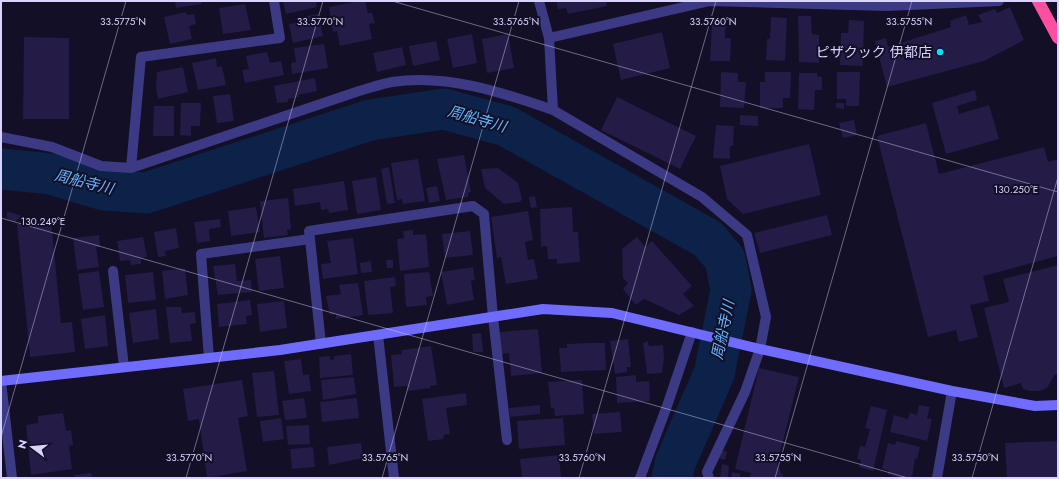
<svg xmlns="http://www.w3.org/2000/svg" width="1059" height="479" viewBox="0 0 1059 479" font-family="Jost,'Noto Sans JP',sans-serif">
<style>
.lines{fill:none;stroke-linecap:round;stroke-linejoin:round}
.river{stroke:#0c2248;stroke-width:41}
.building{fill:#241b47}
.street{stroke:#3d3a85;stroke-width:10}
.secondary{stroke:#6f6bff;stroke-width:10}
.highway{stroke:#ff4fa3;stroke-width:12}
.ticks{fill:none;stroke:#d9d4ff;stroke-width:1;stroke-opacity:0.45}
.poi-dot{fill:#00e5ff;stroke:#130f26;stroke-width:1.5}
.labels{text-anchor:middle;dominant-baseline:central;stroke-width:4;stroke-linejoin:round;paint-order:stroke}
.poi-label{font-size:14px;fill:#d9d4ff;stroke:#130f26;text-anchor:end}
.water-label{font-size:15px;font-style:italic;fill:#62b6ff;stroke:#130f26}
.ticks-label{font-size:10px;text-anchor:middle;fill:#d9d4ff;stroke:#130f26;stroke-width:4;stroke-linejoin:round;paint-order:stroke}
</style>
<rect width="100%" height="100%" fill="#130f26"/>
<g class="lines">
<path class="river" d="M1,169L51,174L104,190L146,193L370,120L444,109L506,126L708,239L725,259L731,290L714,374L675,463L672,478"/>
</g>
<path class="building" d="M175,1H201L202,4L176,8Z
M283,1H316L317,7L286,14Z
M360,1H365L368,13H372L375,23L369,24L372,39L340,46L337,31L333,32L329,7Z
M556,1H606L607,6L568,14L566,8L558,9Z
M245,4L251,30L223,34L219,8Z
M1010,7L1024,40L984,61L887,87L875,41L886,38L888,47L951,27L950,21L966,15L969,25L982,22L978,15L995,9L997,13Z
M186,12L187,15L194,14L196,24L189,26L192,39L170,44L164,17Z
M318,14L323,36L293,43L289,24L303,21L301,17Z
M798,16H811L812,34L819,35V63L799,62Z
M771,17L787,18L785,61L766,60L767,39H770Z
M849,20L864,21L863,66L840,65L841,33H848Z
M719,22H726L725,38H731L730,61H710L712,25H719Z
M662,32L670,68L621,80L613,44Z
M472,34L477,63L453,68L447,39Z
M508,34L514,68L487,73L482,39Z
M24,37L69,38V119H23Z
M436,41L440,60L413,66L409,46Z
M324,44L328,68L292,74L291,63L296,62L294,48Z
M402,47L406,65L377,72L373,53Z
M267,52L270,63L281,61L284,75L245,83L242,70L249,69L246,56Z
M216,58L217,67L222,66L226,85L198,90L192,63Z
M183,67L188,92L158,99L156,87L157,72Z
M721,72L738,73V82H746L744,108L720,107Z
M765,72H791L790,98H783V108H760V82H765Z
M837,72H860L859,106H846V99H837Z
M799,73H817V76L822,77V90H815L814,110L798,109Z
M315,78L317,91L298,95L299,97L288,99V102L277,103L274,86Z
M975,90L977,100L957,106L959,114L989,105L999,139L946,154L932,103Z
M230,94L234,121L217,123L213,96Z
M617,97L696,136L680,169L601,130Z
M181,103H201L200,126H191V136L180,135Z
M836,103H844V109L836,108Z
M154,106H174V136H153Z
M740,115L758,116V126L740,125Z
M854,120L857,135L843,138L839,123Z
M926,123L939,174L1044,147L1048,162L1058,159V256L983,276L989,301L970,305L978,337L959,342L956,330L928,337L877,136Z
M716,125L734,126L733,146H730V159L713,158Z
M809,144L821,195L743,214L727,199L720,166Z
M464,155L471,192L468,193V197L446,200L437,159Z
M418,159L425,201L403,204L402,199L397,200L391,163Z
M389,167L395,203L387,204L381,169Z
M498,168L518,183L522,199L520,202L504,204L485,188L481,169Z
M376,177L381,210L357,214L352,181Z
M344,181L348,210L329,213L328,209L321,210L320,202L295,206L293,189Z
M437,186L440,201L429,203L426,188Z
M535,196L537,207L531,208L529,197Z
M288,198L291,229L287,230L288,235L264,238L260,201Z
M256,207L260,232L231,236L228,211Z
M572,207L573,232H578L580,262L557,264V259H548L547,246L541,247L540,209Z
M7,211L22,216L15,222L7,218Z
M528,211L533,240L525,242L528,260L534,259L538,279L506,284L501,257L497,258L491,217Z
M827,215L832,235L760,253L754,233Z
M220,219L221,227L209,229L210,241L197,243L194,222Z
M51,220L61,323L72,322L75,352L30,357L17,224Z
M176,228L179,248L165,251L166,256L158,257L154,232Z
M413,230V235L426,234L429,267L400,271L397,239L404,238L403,231Z
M470,231L473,255L445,258L442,234Z
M99,235L100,247H96L99,267L77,270L73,238Z
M143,237L147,257L141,258V264L131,265L130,260L120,261L117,241Z
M637,237L645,247L652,241L692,286L683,294L694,306L679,315L644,299L636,305L623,289L628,283L623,278L622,249Z
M353,238L358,274L323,279L321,264L331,263L327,241Z
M280,256L284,288L259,291L255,259Z
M386,260H393V268H387Z
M371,261L372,272L361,273L360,263Z
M235,264L237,281L251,280L252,292L218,295L213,266Z
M1058,265V374H1055L1047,388L1039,391H1030L1023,389L1021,383L1004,388L984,308L1009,302L1003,279Z
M473,267L475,280L471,281L474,300L447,305L441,272Z
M185,268L188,295L165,299L162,271Z
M99,271L104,307L83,310L78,274Z
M153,272L156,300L128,303L125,275Z
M429,272L433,296L426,297L427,305L406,307L404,274Z
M395,277L396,286L390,287L393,313L368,315L364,281Z
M358,283L363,315L336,319V314L330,315L326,296L341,294L339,285Z
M250,300L252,315L246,316L247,324L219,327L217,304Z
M284,301L287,328L260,332L257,304Z
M166,307H181L182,313L195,312L196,323L190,324L192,341L170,343Z
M156,309L159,339L133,343L129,313Z
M105,315L108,346L85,349L81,319Z
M538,329L542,373L511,376L509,353L501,354L499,332Z
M481,333L483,352H473L472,334Z
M628,339L631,367H627V372L615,374L610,341Z
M648,341L649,346L663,345L664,359L662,373L647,374L643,343Z
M588,343H605L606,370L561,372L559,348H567V344Z
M431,346L437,385L430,386V388L407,391V386L394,387L391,355L402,354V350Z
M351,354L353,375L320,378L319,357L330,356V360L335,359L334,356Z
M301,359L303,375L309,374L311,391L289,394L284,361Z
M759,368L799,377L777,465L784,478H750L751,473L735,469Z
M274,371L279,415L257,417L252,373Z
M636,375V382L649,381L650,401L617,403L616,377Z
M354,377L356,394L323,400L321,380Z
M242,380L248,416L238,418L247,471L207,478L199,419L188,421L183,389Z
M582,380L584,414L555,416L554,408H551L548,382Z
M466,393L467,405L446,408L450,434L443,435L444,439L428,441L422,399Z
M304,398L307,418L285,420L282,401Z
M357,398L359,418L322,422L320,402Z
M540,405V414L510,417L509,408Z
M919,405L930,407L927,418L932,419L927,441L890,432L894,415L908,419L910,413L917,415Z
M871,406L887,410L873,471L859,467L861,460L857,459L860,446L865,447L870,429L865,428Z
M620,412L622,432L594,434L592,414Z
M63,413L66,431L71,430L73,445L69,446L72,469L31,475L26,425L38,423V416Z
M281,418L284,439L263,442L260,421Z
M563,418L565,445L519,449L517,421Z
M309,425L310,444L288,445L286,426Z
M896,441L920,447L917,459L915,458L912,478H902L888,475V470L882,469L888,443L895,445Z
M1058,441V478H1007L1005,443Z
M361,443L363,458L329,465L327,447Z
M313,447L315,467L292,469L290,449Z
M722,450L727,452L725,460L719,458Z
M559,455L561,478H522L520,459Z
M722,464L729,466L728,478H720Z
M732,472L740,474V478H731Z
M91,473L92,478H75L74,475Z"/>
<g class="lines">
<path class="street" d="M539,1L549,38L553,110L702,197L747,235L766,317L760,349L745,392L707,472L709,478
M549,38L710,1L887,6L999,1
M1,137L52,147L101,166L131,168L359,91C370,88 381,84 392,82C447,74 501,92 553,110
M131,168L141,57L280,38L274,1
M310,239L321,344
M113,271L124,367
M378,335L394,478
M209,358L201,254L310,239L309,231L473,206L484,214L493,317L507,440
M1,381L12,478
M640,478L667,406L692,332
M937,478L952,391"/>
<path class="secondary" d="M1,381L280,350L543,309L612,313L760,349L952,391L1035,406L1058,405"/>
<path class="highway" d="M1038,1L1058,38"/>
</g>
<path class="ticks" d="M392,1L1058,192M1,218L908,478M1,437L126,1M186,478L323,1M382,478L519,1M579,478L716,1M775,478L912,1M972,478L1058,177"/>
<circle class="poi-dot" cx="940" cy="52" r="4"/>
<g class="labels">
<g class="poi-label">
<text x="932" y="52">ピザクック 伊都店</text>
</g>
<g class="water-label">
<text transform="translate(477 119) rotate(16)">周船寺川</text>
<text transform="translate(84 182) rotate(14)">周船寺川</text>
<text transform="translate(723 330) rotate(-78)">周船寺川</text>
</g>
</g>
<g class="ticks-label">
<text x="123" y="25">33.5775°N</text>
<text x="320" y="25">33.5770°N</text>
<text x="516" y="25">33.5765°N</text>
<text x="713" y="25">33.5760°N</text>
<text x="909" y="25">33.5755°N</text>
<text x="1016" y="193">130.250°E</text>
<text x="43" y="225">130.249°E</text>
<text x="189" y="461">33.5770°N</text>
<text x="385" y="461">33.5765°N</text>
<text x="582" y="461">33.5760°N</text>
<text x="778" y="461">33.5755°N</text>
<text x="975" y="461">33.5750°N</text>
</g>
<rect width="1059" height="479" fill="none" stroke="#d9d4ff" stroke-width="4"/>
<g transform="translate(32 447) rotate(286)" stroke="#130f26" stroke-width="3" paint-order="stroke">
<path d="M0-3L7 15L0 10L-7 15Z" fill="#d9d4ff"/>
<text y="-6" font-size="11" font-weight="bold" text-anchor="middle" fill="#d9d4ff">N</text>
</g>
</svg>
